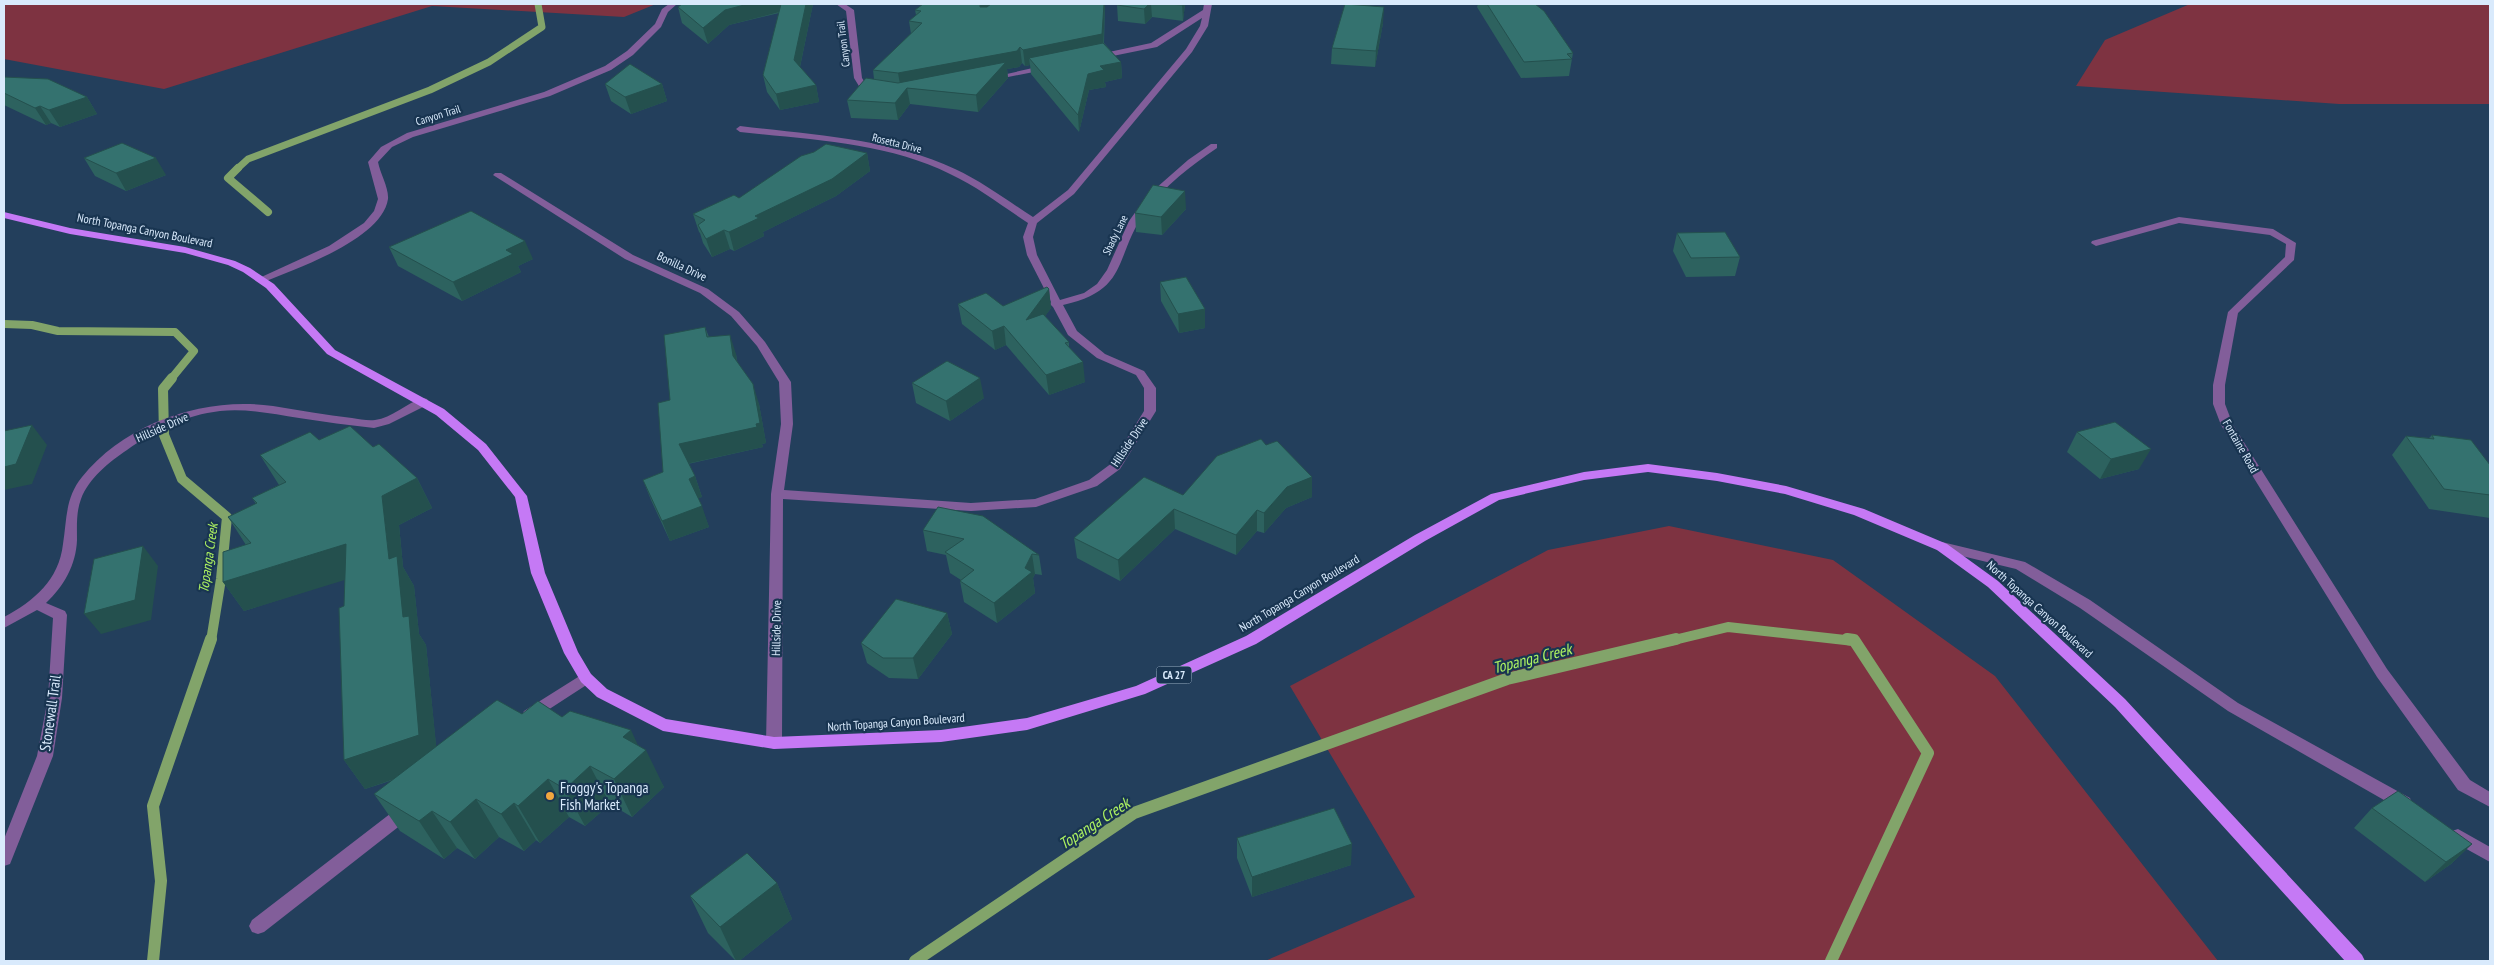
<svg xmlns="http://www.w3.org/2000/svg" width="2494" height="965" viewBox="0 0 2494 965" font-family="'PT Sans Narrow',sans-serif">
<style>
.green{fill:#7e3341}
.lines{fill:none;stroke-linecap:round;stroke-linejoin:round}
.stream-far3{stroke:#82a46a;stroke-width:7}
.stream-far2{stroke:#82a46a;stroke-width:8}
.stream-far1{stroke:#82a46a;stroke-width:10}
.stream{stroke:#82a46a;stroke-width:12}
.minor{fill:#825e9a;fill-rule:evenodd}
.major{fill:#c579f5;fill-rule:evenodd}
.wall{fill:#2d625f}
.shaded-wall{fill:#24504e}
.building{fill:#34726f;stroke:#24504e}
.poi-dot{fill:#f1a63f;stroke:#193551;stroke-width:2}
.labels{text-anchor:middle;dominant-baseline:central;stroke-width:4.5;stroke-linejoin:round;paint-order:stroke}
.far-street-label{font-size:11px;fill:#d9eafc;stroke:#193551}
.shield{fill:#193551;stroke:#9fb4c9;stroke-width:1}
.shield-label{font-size:11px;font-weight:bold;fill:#d9eafc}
.street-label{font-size:12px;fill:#d9eafc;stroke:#193551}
.water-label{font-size:14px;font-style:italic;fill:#aef361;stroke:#193551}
.near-street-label{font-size:15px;fill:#d9eafc;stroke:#193551}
.near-poi-label{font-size:15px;fill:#d9eafc;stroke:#193551;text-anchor:start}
.near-water-label{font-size:16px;font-style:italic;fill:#aef361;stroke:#193551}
</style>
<rect width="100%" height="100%" fill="#233f5c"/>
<path class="green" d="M4,4H656L624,17L432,6L164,89L4,59Z
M2190,4H2490V104H2339L2076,86L2105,40Z
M1669,526L1833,560L1995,676L2218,961H1265L1415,897L1290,686L1548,550Z"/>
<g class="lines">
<path class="stream-far3" d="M237,169L248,159L430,90L489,62L542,27L538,4"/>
<path class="stream-far2" d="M238,168L228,178L268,212
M4,324L32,325L58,331L175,332L194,351L171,379"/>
<path class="stream-far1" d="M172,378L163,389L164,435L182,479L227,517L221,579L211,641
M1670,641L1728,627L1854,641"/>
<path class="stream" d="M153,961L161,881L153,806L211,639
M915,961L1134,813L1507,679L1676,639
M1831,961L1928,753L1854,640L1847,639"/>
<path class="minor" d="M669,4H677L668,12L661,27L633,55L611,70L550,96L413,137L392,147L378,162C380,173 389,188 388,199C382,239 298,268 266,281L262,282L257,279L329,246L364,223L374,211L378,199L368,162L381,147L407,133L544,92L605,66L627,51L655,24L662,9Z
M836,4H845L854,10L862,78L868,87L877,89V93L862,91L854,78L846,11Z
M1204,4H1212L1208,26L1192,52L1074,194L1037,223L1033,237L1037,255L1060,300L1084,293L1097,284L1107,270L1129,221L1147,196L1188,160L1211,144H1217V148C1191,166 1165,185 1146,211C1113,256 1131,290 1063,305L1077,331L1105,354L1144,371L1156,388V411L1120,469L1097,486L1036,507L971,511L783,499L782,743L779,747L774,749L769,747L766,743L771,494L781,424L779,382L757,346L731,316L700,293L625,259L493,175L495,173H501L633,255L708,289L739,312L765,342L791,382L793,424L784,490L971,503L1035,499L1089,480L1112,463L1144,411V388L1136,375L1097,358L1068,335L1053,307L1050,304L1051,302L1027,255L1023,237L1028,223C1002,206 978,187 950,174C886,142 809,140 740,132L736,129L740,126C811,135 889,138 955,169C983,182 1008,201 1033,217L1068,190L1186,49L1200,26L1202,18L1157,47L1098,59H1095V55L1151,43L1203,10Z
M1046,65L1050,67L1049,69L993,80L989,78Z
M2179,217L2273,229L2296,243L2294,260L2238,313L2225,385V404L2233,425L2387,669L2470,780L2490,792V807L2458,790L2377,677L2221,425L2213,404V385L2228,312L2285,257L2286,244L2270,235L2179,223L2096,246L2091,243L2092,241Z
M423,398L427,399L429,402L427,405L389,424L374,428C349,425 324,422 299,418C273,414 246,408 220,411C186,415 155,430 127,450C109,462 89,478 81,499C76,512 77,527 77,540C76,565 64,586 46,603L65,611L67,615L62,698L53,756L12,859L10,864L4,866V839L37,756L48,698L53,618L37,610L4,628V617C34,601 59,580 63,544C67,519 65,498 82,477C126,422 206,396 273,406C299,410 326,415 352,418C359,419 368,421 375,420C392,418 406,403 423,398Z
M1942,542L2025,562L2090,600L2238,703L2410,798L2412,803L2410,808L2404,810L2398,808L2228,711L2080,608L2016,569L1937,550L1935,547L1937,544Z
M586,672L591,674L593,678L591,682L534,719L529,721L524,719L522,715L524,711Z
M405,805L411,807L413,812L411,817L264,932L258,934L252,932L249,926L252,920L399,807Z
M2458,829L2490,847V862L2452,841L2450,836L2452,831Z"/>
<path class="major" d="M4,212L70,228L185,247L235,261L250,268L274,284L335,350L444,409L486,444L527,496L545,573L578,652L591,674L607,689L666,719L774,737L941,730L1027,718L1136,686L1246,636L1415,535L1491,494L1584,472L1648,464L1717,473L1786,486L1864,509L1947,544L1998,581L2125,699L2362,955L2365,961H2345L2115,707L1988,587L1937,550L1854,515L1785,494L1717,481L1648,472L1584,480L1499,500L1425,541L1256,644L1145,694L1027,730L941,742L774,749L663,731L597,697L581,682L564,653L531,573L515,497L478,450L436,415L327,354L266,288L243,272L228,265L185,253L70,234L4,218Z"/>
</g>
<path class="wall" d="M813,4L800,67L816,85L819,102L780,110L767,92L763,75L779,13L729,25L708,44L682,23L678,7Z
M923,4H1105L1104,43L1121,62L1122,78L1105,82L1106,87L1089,90L1079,132L1031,74L1030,65L1025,66L1022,63L1019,67L1007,69L1008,78L978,112L910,104L898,120L851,118L847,100L874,79L873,70L911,34L909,21L916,15L915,10Z
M1118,4H1185L1183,21L1152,17L1145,24L1118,21L1117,5Z
M1478,4H1535L1573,53L1569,76L1521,78L1477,7Z
M1383,23L1375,67L1331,64L1332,48Z
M4,77L87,97L97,114L60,127L51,123L46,125L4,105Z
M605,84H662L667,101L631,114L611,101Z
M867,153L870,171L836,196L763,232L764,236L734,251L730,249L712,257L703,243L700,233L699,232L693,214Z
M84,158L166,175L126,191L95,176Z
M1186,209L1162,235L1136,232L1135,213Z
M1677,233L1740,257L1735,276L1686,277L1673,251Z
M389,247L533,259L518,266L521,272L462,301L398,266Z
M1160,282L1205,309V328L1179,333L1161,301Z
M1049,289L1051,308L1045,316L1069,342V347L1085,382L1049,395L1006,345L995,350L962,324L958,304L1003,306Z
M705,327L709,337L736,354L737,361L759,404L766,443L762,444L763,447L688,464L695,476L702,497L698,498L709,527L670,541L651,500L643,480L663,472L670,400Z
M912,383L984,398L950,421L916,403Z
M2077,432L2139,469L2100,479L2067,452Z
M2432,435L2490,465V518L2429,509L2392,455L2406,436L2429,438Z
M319,440L373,447L417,478L432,508L399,525L403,567L414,586L419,634L426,645L436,746L522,714L562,717L638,745L664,787L632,817L610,804L585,826L569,817L540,843L536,840L524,851L499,837L475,859L457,848L444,859L400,831L374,794L393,780L365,789L344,760L345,579L244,611L223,582L246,545L228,517L256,504L252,498L279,485L260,455Z
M1183,495L1312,497L1286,508L1264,533L1257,531L1236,555L1175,529L1120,581L1077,558L1074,538Z
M923,530L1039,555L1042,575L1035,574L1033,578L1035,593L997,623L964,602L960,581L961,580L950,573L946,555L927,551Z
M947,613L952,634L918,679L889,678L867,663L861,643Z
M2372,808L2472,844L2451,864L2425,882L2354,828Z
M1237,838L1351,865L1252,897L1237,858Z
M777,883L792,919L739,961H736L708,933L690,896Z"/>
<path class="shaded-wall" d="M748,4H785L787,10L729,25L708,44L703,28L725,10Z
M806,4H813L798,76L794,60Z
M980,4H996L982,22Z
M1104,4H1105L1103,51L1029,58L1030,65L1025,66L1023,50Z
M1149,4H1151L1152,17L1145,24L1144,9Z
M1182,4H1185L1183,21Z
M1384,7L1383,23L1375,67L1376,51Z
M1020,47L1022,63L1019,67L1007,69L1008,78L978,112L976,95L907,88L910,104L898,120L895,103L901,90L898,73Z
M1121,62L1122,78L1105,82L1106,87L1089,90L1079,132L1078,115L1088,74L1100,66Z
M662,84L667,101L631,114L625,97Z
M816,85L819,102L780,110L776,94Z
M87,97L97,114L60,127L49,110Z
M40,106L51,123L46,125L35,108Z
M867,153L870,171L836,196L763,232L764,236L734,251L729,232L755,216Z
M156,158L166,175L126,191L116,173Z
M1185,191L1186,209L1162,235L1161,217Z
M724,230L730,249L712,257L706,239Z
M525,241L533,259L518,266L521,272L462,301L453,282L506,250Z
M1049,289L1051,308L1029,339L1026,320Z
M1205,309V328L1179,333L1178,314Z
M1004,326L1006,345L995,350L992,331Z
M730,335L736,354L739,376L733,356Z
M1083,362L1085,382L1049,395L1046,375Z
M980,378L984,398L950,421L946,401Z
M753,384L759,404L766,443L762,444L763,447L686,464L679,444L756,424Z
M32,425L47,445L32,484L4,490V467Z
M2151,449L2139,469L2100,479L2111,459Z
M695,476L702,497L696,499L689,479Z
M1312,477V497L1286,508L1264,533V513L1287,487Z
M417,478L432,508L399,525L403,567L414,586L419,634L426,645L438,764L365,789L344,760L403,617L389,559L382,496Z
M702,506L709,527L670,541L662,521Z
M1174,509L1175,529L1120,581L1118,560Z
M1257,510V531L1236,555V535Z
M346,544L364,574L244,611L223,582Z
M143,546L158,566L151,620L101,634L84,614Z
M1032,554L1035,574L1033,578L1035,593L997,623L994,603L1025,568Z
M947,613L952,634L918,679L913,658Z
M631,730L642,754L646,750L664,787L632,817L614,779L623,737Z
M590,766L610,804L585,826L565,789Z
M548,779L569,817L540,843L518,806Z
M476,799L499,837L475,859L450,822Z
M514,803L536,840L524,851L501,814Z
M432,811L457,848L444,859L419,821Z
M1352,844L1351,865L1252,897V877Z
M2472,844L2451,864L2425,882L2446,862Z
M777,883L792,919L739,961H736L720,927Z"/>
<path class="building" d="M682,4H748L725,10L703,28L678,7Z
M781,4H806L794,60L816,85L776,94L763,75Z
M923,4H980V7H987L991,4H1104L1102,34L1023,50L1020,47L1017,51L898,73L873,70L922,23L909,21L921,11L915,10Z
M1118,4H1149L1144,9L1117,5Z
M1168,4H1182V5Z
M1345,4L1384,7L1376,51L1332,48Z
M1487,4H1535L1544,11L1573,53L1567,54L1572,59L1524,62Z
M1103,43L1121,62L1100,66L1104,70L1088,74L1078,115L1029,58Z
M1006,62L976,95L907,88L895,103L847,100L866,78L898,83Z
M630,64L662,84L625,97L605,84Z
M4,77L48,79L87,97L49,110L40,106L35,108L4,93Z
M122,143L156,158L116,173L84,158Z
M826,144L867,153L832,179L755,216L759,218L729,232L724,230L706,239L698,225L705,220L693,214L734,195L739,198L801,156L814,152Z
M1153,185L1185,191L1161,217L1135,213Z
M471,211L525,241L506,250L513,254L453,282L389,247Z
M1725,232L1740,257L1691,258L1677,233Z
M1186,277L1205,309L1178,314L1160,282Z
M1047,287L1049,289L1026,320L1043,314L1069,342L1065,343L1083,362L1046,375L1004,326L992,331L958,304L986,293L1003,306Z
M705,327L707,337L730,335L733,356L753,384L760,423L756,424L757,427L679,444L695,476L689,479L702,506L662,521L643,480L663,472L658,403L670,400L664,335Z
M947,361L980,378L946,401L912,383Z
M2115,422L2151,449L2111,459L2077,432Z
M32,425L16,464L4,467V431Z
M350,426L373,447L379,444L417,478L382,496L389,559L397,556L403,617L409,616L419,735L344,760L339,608L344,606L346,544L223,582V552L251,543L228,517L257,503L252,498L286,482L260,455L310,432L319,440Z
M2432,435L2471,440L2490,465V495L2444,489L2406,436L2434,439Z
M1261,439L1266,445L1277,441L1312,477L1287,487L1264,513L1257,510L1236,535L1174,509L1118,560L1074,538L1144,477L1183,495L1217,456Z
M938,507L983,516L1039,555L1032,554L1025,568L1032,572L994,603L960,581L974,570L945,552L964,539L923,530Z
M143,546L135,600L84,614L94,559Z
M896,599L947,613L913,658H883L861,643Z
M497,700L522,714L538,701L562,717L570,711L631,730L623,737L646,750L614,779L590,766L565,789L548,779L518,806L514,803L501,814L476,799L450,822L432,811L419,821L374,794Z
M2398,791L2472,844L2446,862L2372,808Z
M1334,808L1352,844L1252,877L1237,838Z
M747,853L777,883L720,927L690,896Z"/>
<circle class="poi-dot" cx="550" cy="796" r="5"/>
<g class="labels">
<g class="far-street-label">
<text transform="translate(843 44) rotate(-97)">Canyon Trail</text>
<text transform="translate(438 115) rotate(-17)">Canyon Trail</text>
<text transform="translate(897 143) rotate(14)">Rosetta Drive</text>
<text transform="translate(1115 235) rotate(-64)">Shady Lane</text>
</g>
<rect class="shield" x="1156.5" y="666.5" width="35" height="17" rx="4"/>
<g class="shield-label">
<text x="1174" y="675">CA 27</text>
</g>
<g class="street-label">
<text transform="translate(145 230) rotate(11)">North Topanga Canyon Boulevard</text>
<text transform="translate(682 266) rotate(25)">Bonilla Drive</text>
<text transform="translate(162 427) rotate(-24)">Hillside Drive</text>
<text transform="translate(1129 442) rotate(-56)">Hillside Drive</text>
<text transform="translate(2241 446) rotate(60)">Fontaine Road</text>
<text transform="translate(1299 593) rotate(-31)">North Topanga Canyon Boulevard</text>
<text transform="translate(2040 609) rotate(42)">North Topanga Canyon Boulevard</text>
<text transform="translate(776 628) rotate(-89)">Hillside Drive</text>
<text transform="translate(896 722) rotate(-4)">North Topanga Canyon Boulevard</text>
</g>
<g class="water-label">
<text transform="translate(208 558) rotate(-82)">Topanga Creek</text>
</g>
<g class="near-street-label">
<text transform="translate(50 713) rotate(-82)">Stonewall Trail</text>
</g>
<g class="near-poi-label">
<text x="560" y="787">Froggy's Topanga<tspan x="560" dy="17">Fish Market</tspan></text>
</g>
<g class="near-water-label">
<text transform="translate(1532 658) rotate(-14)">Topanga Creek</text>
<text transform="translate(1094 823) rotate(-33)">Topanga Creek</text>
</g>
</g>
<rect width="2494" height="965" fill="none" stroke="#d9eafc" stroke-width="10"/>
</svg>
